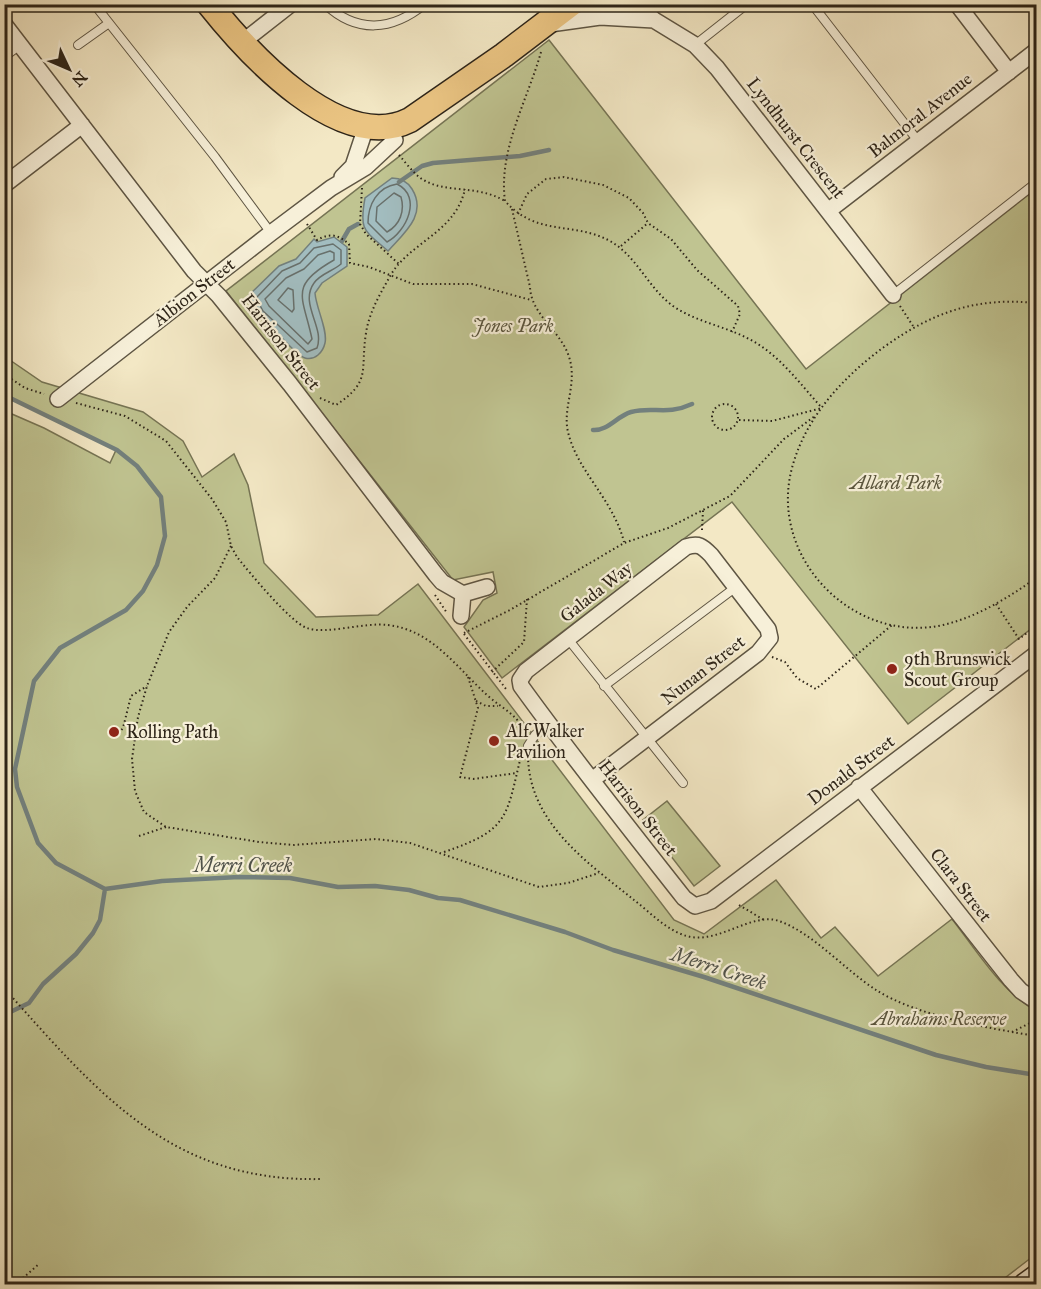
<svg xmlns="http://www.w3.org/2000/svg" width="1041" height="1289" viewBox="0 0 1041 1289" font-family="'IM FELL Great Primer',serif">
<style>
.green{fill:#c0c491;stroke:#767454;stroke-width:1.5}
.water{fill:#a2bdc0;stroke:#73807d;stroke-width:1.5}
.lines{fill:none;stroke-linecap:round;stroke-linejoin:round}
.shore{stroke:#68706c;stroke-width:1.5}
.stream{stroke:#73807d;stroke-width:4.5}
.lane-casing{stroke:#5e5543;stroke-width:10}
.street-casing{stroke:#5e5543;stroke-width:18}
.secondary-casing{stroke:#2d2418;stroke-width:24}
.primary-casing{stroke:#2d2418;stroke-width:27}
.path{stroke:#2d2418;stroke-width:2;stroke-dasharray:1.5 3;stroke-linecap:butt}
.lane{stroke:#f7f0d9;stroke-width:8}
.street{stroke:#f7f0d9;stroke-width:15}
.secondary{stroke:#f7f0d9;stroke-width:21}
.primary{stroke:#eac482;stroke-width:24}
.poi-dot{fill:#8f2418;stroke:#f7f0d9;stroke-width:2}
.labels{text-anchor:middle;dominant-baseline:central;stroke-width:4.5;stroke-linejoin:round;paint-order:stroke}
.street-label{font-size:18px;fill:#2d2418;stroke:#f7f0d9}
.park-label{font-size:18px;font-style:italic;fill:#59543c;stroke:#f7f0d9}
.poi-label{font-size:18px;fill:#2d2418;stroke:#f7f0d9;text-anchor:start}
.water-label{font-size:20px;font-style:italic;fill:#50524a;stroke:#f7f0d9}
</style>
<rect width="100%" height="100%" fill="#f3e8c5"/>
<filter id="stains"><feTurbulence type="fractalNoise" baseFrequency=".00333" numOctaves="4"/><feColorMatrix values="0 0 0 0 .2 0 0 0 0 .09 0 0 0 0 .02 0 0 0 .5 -.17"/></filter>
<radialGradient id="worn" r=".72"><stop offset=".6" stop-color="#630" stop-opacity="0"/><stop offset="1" stop-color="#630" stop-opacity=".3"/></radialGradient>
<path class="green" d="M549,40L806,369L1036,189V625L908,724L732,502L502,678L464,627L483,600L497,593L493,572L453,580L226,291Z
M4,356L42,382L143,412L183,441L202,477L234,454L248,485L264,563L316,617L378,615L418,584L674,920L704,934L776,880L821,938L835,927L878,976L952,919C977,951 1001,991 1036,1011V1254L997,1284H5V411L44,428L110,463L116,450L5,395Z
M667,801L720,866L694,886L643,820Z"/>
<path class="water" d="M392,178C401,178 407,181 412,189C428,215 403,234 388,251C364,230 359,231 365,198Z
M334,237L347,247V266L322,283L315,293C316,308 328,330 325,343C323,352 315,361 305,358C296,356 253,307 247,297L279,266L296,259L314,239L317,242Z"/>
<g class="lines">
<path class="shore" d="M397,184C423,197 406,232 387,242L368,223C368,205 377,187 397,184Z
M394,193L401,197C405,211 400,225 387,232L376,221L377,207Z
M333,244L341,250V264C333,271 320,274 314,283C299,304 325,327 317,348L307,352L263,311L256,298L282,271L300,263L314,248Z
M330,251L334,253V260C288,286 303,296 312,339L308,344L269,306L265,299L286,278L304,269L318,255Z
M288,288L293,290L294,309L292,312L278,300Z"/>
<path class="stream" d="M399,182L422,166L433,163L520,156L549,150
M342,241L349,229L358,224
M4,395L117,450L137,466L161,497L165,536L157,565L143,591L126,610L60,648L34,681L15,769L17,787L38,843L56,863L105,889L162,881L239,877L290,878L338,887L375,886L409,890L438,898L460,900L565,932L613,950L704,977L936,1055L986,1067L1036,1075
M593,430C608,431 617,416 631,412C654,406 666,416 692,404
M4,1015L29,1003L43,984L76,954L93,933L100,920L105,889"/>
<defs>
<path id="lane" d="M94,4L215,157L271,233
M325,4C357,34 392,31 425,4
M812,4L918,141
M78,45L109,23
M695,45L747,4
M4,57L20,45
M893,295L1036,183
M568,639L683,783
M604,686L736,587
M528,746L535,735L549,724"/>
<path id="street" d="M637,4L654,20L695,45L717,68L893,295
M957,4L1009,72
M4,24L194,271L219,296L290,384L436,575L442,582L463,594L461,616
M550,24L600,17L654,20
M240,44L291,4
M342,177L353,166L366,127
M4,185L82,125
M828,211L1036,51
M58,399L271,233L331,188L366,167L395,140
M463,594L487,587
M592,780L758,653L770,638L768,629L711,555C702,546 699,543 686,547L526,671L520,680L521,686C573,758 629,828 684,898L695,906L711,901L1036,654
M859,787L1011,980L1021,991L1036,1001"/>
<path id="secondary" d="M1025,1284L1036,1276"/>
<path id="primary" d="M209,4C248,53 340,155 410,120L504,55L571,4"/>
</defs>
<use href="#lane" class="lane-casing"/>
<use href="#street" class="street-casing"/>
<use href="#secondary" class="secondary-casing"/>
<use href="#primary" class="primary-casing"/>
<path class="path" d="M541,52C528,99 498,150 505,201C537,237 573,221 610,241C637,256 648,288 673,306C696,322 725,326 749,339C779,354 800,384 822,408
M399,155C406,163 413,173 422,179C445,194 476,184 505,201
M362,188L360,224L366,234L399,264
M512,209L530,287C531,314 559,330 568,354C579,382 562,407 568,432C577,471 613,499 624,542
M518,214L527,194L546,179L564,177L603,185L629,198L643,213L648,223L671,239L697,270L738,306L740,314L732,332
M307,224L317,240C330,233 337,234 349,244L350,263L369,267L413,284H472L531,300
M621,246L648,223
M1036,303C976,297 933,312 884,347C843,377 805,418 792,468C768,557 853,645 943,625C977,617 1008,598 1036,578
M900,306L913,326
M4,374L25,388L44,394
M320,398L336,405C372,381 360,371 366,333C369,313 379,296 389,278C408,242 455,234 465,189
M76,403L125,416L166,441L212,499L226,522L231,546L237,557C249,572 291,623 307,628C326,635 364,622 388,625C432,630 456,667 487,695C501,708 517,714 525,732
M712 417a13 13 0 1 1 26 0a13 13 0 1 1-26 0Z
M739,420L772,421L822,408
M702,530L703,510
M231,546L215,578L187,607L169,632L147,686L138,717L132,759L135,791L144,812L166,827L259,842L293,845L376,839L410,843L539,887L568,883L599,873
M435,595L447,613
M996,604L1019,639L1036,626
M464,633L510,610L624,543L668,528L730,496L784,439L815,416
M464,634L506,689
M772,657L785,662L797,678L816,689L892,625
M492,672L524,642L527,599
M468,677L478,708L460,777L473,779L517,773
M476,701L486,706H498
M114,732L119,733L123,728L131,696L147,686
M528,756C529,823 587,862 634,900C651,913 669,933 691,937C721,942 753,912 779,921C813,933 845,970 876,990C917,1016 988,1028 1036,1036
M139,836L166,827
M444,852C509,830 506,818 521,756
M739,905L764,920
M4,988C97,1092 171,1183 322,1179
M1012,1032L1036,1020
M16,1284L39,1264
M999,1284L1008,1277"/>
<use href="#lane" class="lane"/>
<use href="#street" class="street"/>
<use href="#secondary" class="secondary"/>
<use href="#primary" class="primary"/>
</g>
<g class="poi-dot">
<circle cx="892" cy="669" r="6"/>
<circle cx="114" cy="732" r="6"/>
<circle cx="494" cy="741" r="6"/>
</g>
<g class="labels">
<g class="street-label">
<text transform="translate(920 115) rotate(-38)">Balmoral Avenue</text>
<text transform="translate(796 138) rotate(52)">Lyndhurst Crescent</text>
<text transform="translate(194 292) rotate(-38)">Albion Street</text>
<text transform="translate(281 342) rotate(52)">Harrison Street</text>
<text transform="translate(596 592) rotate(-38)">Galada Way</text>
<text transform="translate(703 670) rotate(-38)">Nunan Street</text>
<text transform="translate(851 770) rotate(-37)">Donald Street</text>
<text transform="translate(638 808) rotate(52)">Harrison Street</text>
<text transform="translate(961 885) rotate(52)">Clara Street</text>
</g>
<g class="park-label">
<text x="513" y="326">Jones Park</text>
<text x="896" y="483">Allard Park</text>
<text x="939" y="1019">Abrahams Reserve</text>
</g>
<g class="poi-label">
<text x="904" y="659">9th Brunswick<tspan x="904" dy="21">Scout Group</tspan></text>
<text x="506" y="731">Alf Walker<tspan x="506" dy="21">Pavilion</tspan></text>
<text x="126" y="732">Rolling Path</text>
</g>
<g class="water-label">
<text x="243" y="865">Merri Creek</text>
<text transform="translate(719 968) rotate(18)">Merri Creek</text>
</g>
</g>
<rect width="1041" height="1289" fill="none" stroke="#f3e8c5" stroke-width="24"/>
<rect x="6" y="6" width="1029" height="1277" fill="none" stroke="#2d2418" stroke-width="3"/>
<rect x="12" y="12" width="1017" height="1265" fill="none" stroke="#2d2418" stroke-width="1.5"/>
<g transform="translate(69 69) rotate(134)" stroke="#f7f0d9" stroke-width="4.5" paint-order="stroke">
<path d="M0-4.5L10 22L0 15L-10 22Z" fill="#2d2418"/>
<text y="-9" font-size="16" font-weight="bold" text-anchor="middle" fill="#2d2418">N</text>
</g>
<rect width="100%" height="100%" filter="url(#stains)"/>
<rect width="100%" height="100%" fill="url(#worn)"/>
</svg>
